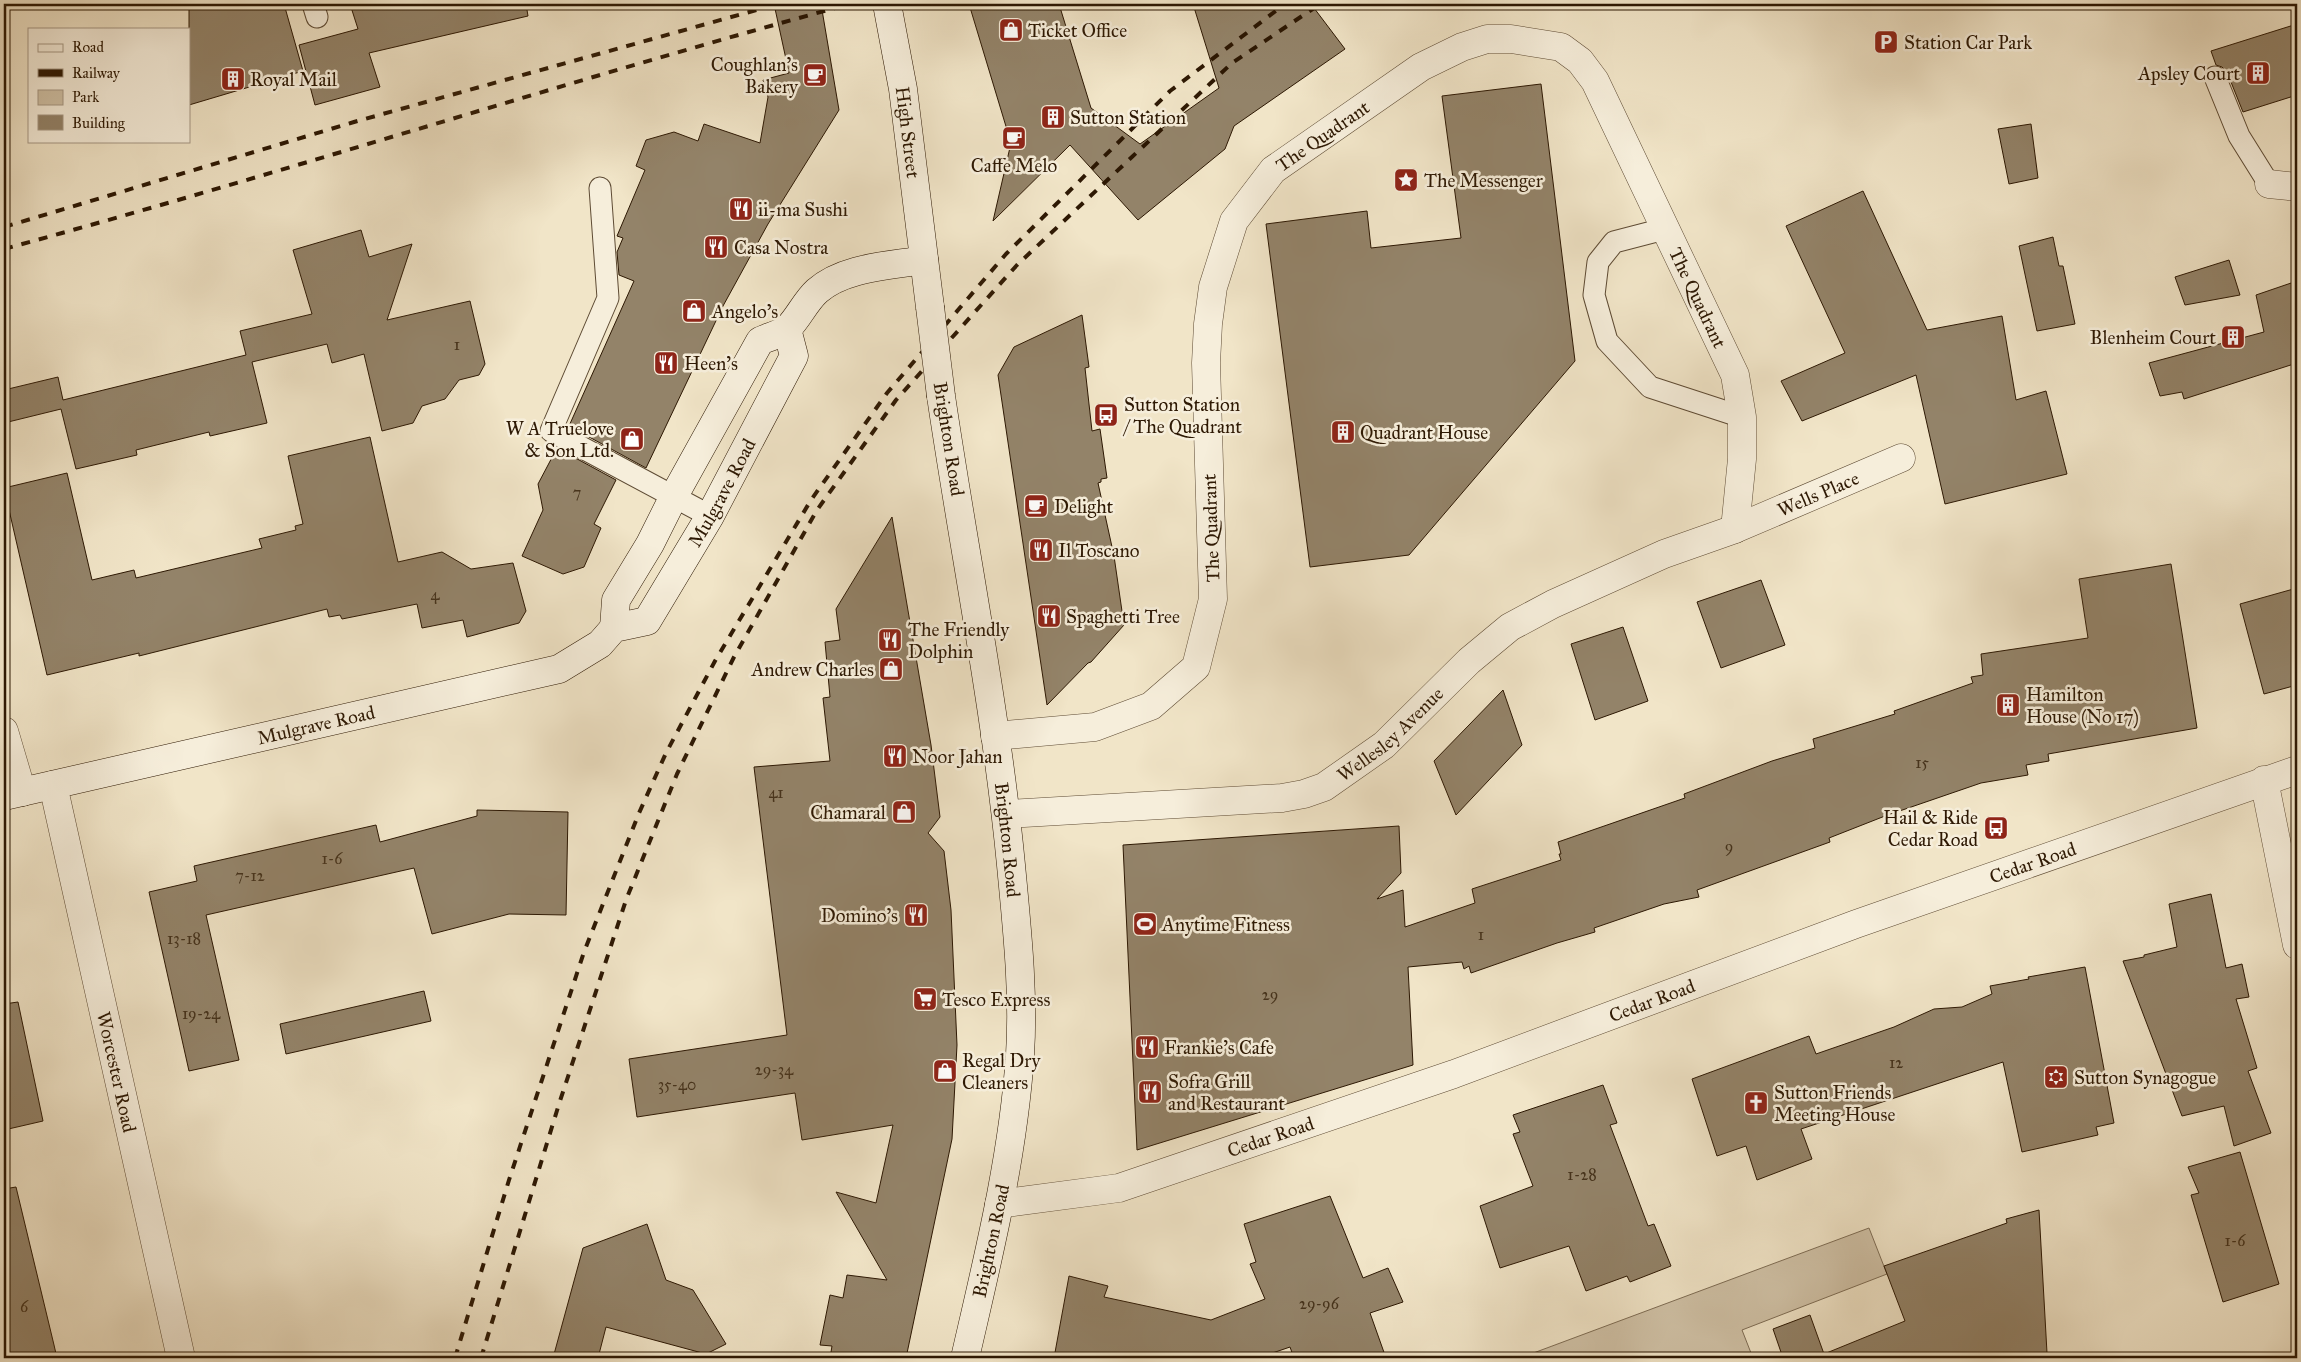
<svg xmlns="http://www.w3.org/2000/svg" width="2301" height="1362" viewBox="0 0 2301 1362" font-family="'IM FELL Great Primer',serif">
<style>
.green{fill:#d0c2a7;stroke:#7e6d55}
.building{fill:#938369;stroke:#2d1803}
.lines{fill:none;stroke-linecap:round;stroke-linejoin:round}
.lane-casing{stroke:#5e4b34;stroke-width:23}
.street-casing{stroke:#5e4b34;stroke-width:29}
.secondary-casing{stroke:#2d1803;stroke-width:29}
.lane{stroke:#f6eedb;stroke-width:21}
.street{stroke:#f6eedb;stroke-width:28}
.secondary{stroke:#f6eedb;stroke-width:28}
.rail{stroke:#2d1803;stroke-width:4;stroke-dasharray:9 9;stroke-linecap:butt}
.secondary-bridge-casing{stroke:#2d1803;stroke-width:29;stroke-linecap:butt}
.secondary-bridge{stroke:#f6eedb;stroke-width:28}
.labels{text-anchor:middle;dominant-baseline:central;stroke-width:5;stroke-linejoin:round;paint-order:stroke}
.number-label{font-size:16px;fill:#46331c}
.poi-label{font-size:19px;fill:#2d1803;stroke:#f6eedb;text-anchor:start}
.street-label{font-size:19px;fill:#2d1803;stroke:#f6eedb}
</style>
<rect width="100%" height="100%" fill="#f1e5c8"/>
<filter id="stains"><feTurbulence type="fractalNoise" baseFrequency=".004" numOctaves="4"/><feColorMatrix values="0 0 0 0 .2 0 0 0 0 .09 0 0 0 0 .02 0 0 0 .5 -.17"/></filter>
<radialGradient id="worn" r=".72"><stop offset=".6" stop-color="#630" stop-opacity="0"/><stop offset="1" stop-color="#630" stop-opacity=".3"/></radialGradient>
<path class="green" d="M1869,1228L1887,1274L1742,1330L1751,1353L1738,1358H1520Z"/>
<path class="building" d="M189,4H284L303,71L189,105Z
M350,4H526L528,16L369,53L380,87L315,105L299,45L358,29Z
M774,4H821L839,110L768,224L723,306L646,468L569,426L634,281L619,275L617,252L623,238L617,236L645,170L636,166L646,140L674,132L698,141L704,124L760,143L768,97L763,80L789,73Z
M969,4H1059L1091,108L1140,144L1219,88L1193,4H1311L1345,49L1234,126L1225,149L1138,220L1070,145L993,221L1011,143Z
M2297,24V95L2243,112L2227,72L2222,67L2216,65L2211,51Z
M1541,84L1575,361L1409,555L1310,567L1266,224L1367,211L1371,248L1461,238L1442,96Z
M2031,124L2038,178L2009,184L1998,129Z
M1863,191L1927,330L2002,316L2016,400L2046,391L2067,474L1945,504L1916,375L1802,421L1781,381L1845,353L1786,226Z
M361,230L369,257L412,244L387,320L470,301L485,364L479,375L459,380L445,399L422,406L413,423L382,431L364,354L332,363L327,344L252,362L267,423L210,436L209,432L136,450L137,455L76,469L61,409L4,423V390L58,377L63,400L246,355L240,331L312,314L293,250Z
M2053,237L2059,266H2063L2075,324L2037,331L2019,246Z
M2229,260L2240,295L2185,305L2175,277Z
M2297,281V363L2184,399L2182,392L2160,396L2149,363L2264,332L2256,295Z
M1082,315L1089,367L1085,368L1092,431L1100,429L1107,478L1101,479V482L1098,483L1114,556L1124,625L1091,662L1088,663L1047,705L998,375L1014,347Z
M370,437L398,562L442,552L471,569L513,563L526,611L519,623L467,637L463,620L422,628L417,604L342,619L340,615L329,617L327,609L139,656V653L47,675L4,488L67,473L92,580L134,570L136,578L262,548L259,539L296,530L295,526L303,524L288,456Z
M557,448L616,480L594,524L601,528L584,567L563,574L522,556L543,510L538,484Z
M892,517L931,745L940,817L928,833L944,851L951,910L957,1045L952,1139L906,1358H830L832,1346L820,1345L830,1295L843,1298L847,1275L887,1280L836,1192L876,1203L893,1125L802,1140L795,1093L637,1117L629,1059L787,1035L754,767L830,761L823,698L830,697L825,642L840,640L836,609Z
M2171,564L2197,728L2048,754L2049,761L2026,765L2028,775L1981,783L1885,816L1829,838L1830,842L1697,890L1699,897L1664,904L1594,928L1595,932L1557,943L1471,973L1469,966L1464,969L1462,962L1408,967L1413,1065L1137,1150L1123,845L1399,826L1401,873L1377,899L1403,890L1405,927L1475,903L1472,889L1561,860L1559,854H1561L1558,842L1685,798L1684,794L1772,761L1815,748L1813,739L1895,714L1894,711L1973,683L1971,677L1983,675L1981,654L2088,638L2079,579Z
M1761,580L1785,645L1721,668L1697,602Z
M2297,588V685L2264,694L2240,604Z
M1623,627L1648,701L1595,720L1571,644Z
M1503,690L1522,745L1456,815L1434,761Z
M477,810L568,812L566,915L509,914L432,934L414,868L206,915L239,1060L189,1071L149,892L197,881L194,866L376,825L380,842L477,816Z
M2211,894L2226,968L2242,964L2249,997L2236,999L2257,1068L2248,1071L2271,1133L2234,1146L2224,1106L2182,1116L2123,961L2144,957V955L2177,947L2169,904Z
M2085,967L2114,1123L2096,1127L2098,1135L2022,1152L2003,1062L1801,1129L1812,1159L1757,1180L1746,1146L1717,1156L1692,1079L1809,1036L1816,1054L1894,1027L1934,1009L1962,1007L1992,994L1990,986L2029,979L2028,977Z
M424,991L431,1021L286,1054L280,1024Z
M18,1002L43,1121L4,1130V1004Z
M1603,1085L1617,1123L1610,1125L1648,1226L1654,1224L1671,1266L1630,1282L1627,1276L1586,1291L1569,1246L1500,1268L1480,1206L1533,1186L1513,1134L1520,1132L1513,1115Z
M2240,1152L2279,1284L2223,1302L2191,1195L2199,1193L2188,1167Z
M16,1187L54,1345L57,1358H4V1189Z
M1330,1196L1363,1278L1388,1268L1403,1302L1370,1313L1386,1358H1294L1290,1347L1258,1358H1054L1069,1276L1108,1286L1104,1297L1211,1320L1265,1299L1250,1264L1256,1262L1244,1224Z
M2039,1210L2047,1353L2033,1358H1783L1773,1329L1810,1315L1824,1354L1905,1321L1884,1266L2007,1223L2006,1219Z
M647,1224L666,1280L693,1290L726,1344L706,1354L606,1327L598,1358H553L583,1248Z"/>
<g class="lines">
<defs>
<path id="lane" d="M313,4L317,17
M2215,77L2239,136L2269,184
M600,188L608,298L551,431L710,516
M1664,229L1614,242L1598,262L1594,295L1607,341L1650,387L1742,417"/>
<g id="street">
<path d="M2269,184L2297,187"/>
<path d="M4,731L22,792"/>
<path id="s1" d="M995,736L1095,727L1151,706L1196,667L1213,599L1206,363L1208,324L1213,287L1234,221L1273,170L1421,67L1462,47L1487,39H1511L1561,47L1580,61L1595,81L1735,375L1742,417V459L1735,529"/>
<path d="M2264,780L2297,945"/>
<path id="s2" d="M53,785L181,1358"/>
<path id="s3" d="M1006,814L1282,798L1304,794L1324,787L1384,745L1469,661L1510,627L1553,604L1664,554L1735,529L1901,458"/>
<path id="s4" d="M999,1204L1119,1188L1454,1074L1856,924L2297,770"/>
</g>
<g id="secondary">
<path id="s5" d="M887,4L903,89L930,307"/>
<path id="s6" d="M941,396C964,552 996,708 1011,865C1017,929 1024,992 1020,1055C1013,1158 988,1258 965,1358"/>
<path d="M614,628L616,600L650,544L674,496L760,341C768,337 782,334 788,328C799,317 805,302 817,291C844,267 889,266 924,260"/>
<path id="s7" d="M4,796L559,669L600,644L614,628L647,621L710,516L794,356L787,329"/>
</g>
</defs>
<use href="#lane" class="lane-casing"/>
<use href="#street" class="street-casing"/>
<use href="#secondary" class="secondary-casing"/>
<use href="#lane" class="lane"/>
<use href="#street" class="street"/>
<use href="#secondary" class="secondary"/>
<path class="rail" d="M4,227L354,122L778,4
M4,249C287,172 566,81 850,4
M455,1358L509,1180L584,952L639,813L666,753L715,661L811,500L887,393L1006,254L1170,91L1285,4
M481,1358L559,1104L626,900L677,774L734,657L817,510L896,400L1017,265L1232,63L1320,4"/>
<defs>
<path id="secondary-bridge" d="M930,307L941,396"/>
</defs>
<use href="#secondary-bridge" class="secondary-bridge-casing"/>
<use href="#secondary-bridge" class="secondary-bridge"/>
</g>
<defs>
<symbol id="shop-square" viewBox="-11 -11 22 22"><rect x="-9" y="-9" width="18" height="18" rx="4" fill="#8f2418" stroke="#f6eedb"/><path d="M-5-2.5h2.3a2.7 3.5 0 0 1 5.4 0H5L5.5 6h-11ZM-1.5-2.5h3a1.5 2.3 0 0 0-3 0Z" fill="#fff"/></symbol>
<symbol id="parking-square" viewBox="-11 -11 22 22"><rect x="-9" y="-9" width="18" height="18" rx="4" fill="#8f2418" stroke="#f6eedb"/><path d="M-3.5-5.5H1a3.5 3.5 0 0 1 0 7H-1V5.5H-3.5ZM-1-3.4V-.6H.8a1.4 1.4 0 0 0 0-2.8Z" fill="#fff"/></symbol>
<symbol id="building-square" viewBox="-11 -11 22 22"><rect x="-9" y="-9" width="18" height="18" rx="4" fill="#8f2418" stroke="#f6eedb"/><path d="M-4-6H4V6H1V3H-1V6H-4ZM-2.5-4.3h1.7v1.8h-1.7ZM.8-4.3h1.7v1.8H.8ZM-2.5-1h1.7V.8h-1.7ZM.8-1h1.7V.8H.8Z" fill="#fff"/></symbol>
<symbol id="cafe-square" viewBox="-11 -11 22 22"><rect x="-9" y="-9" width="18" height="18" rx="4" fill="#8f2418" stroke="#f6eedb"/><path d="M-5.5-4.5H6V0H3Q3 3.5 0 3.5H-2.5Q-5.5 3.5-5.5 0ZM3-3.2v2h1.7v-2ZM-6 4.5H4V6H-6Z" fill="#fff"/></symbol>
<symbol id="sight-square" viewBox="-11 -11 22 22"><rect x="-9" y="-9" width="18" height="18" rx="4" fill="#8f2418" stroke="#f6eedb"/><path d="M0-6L1.8-2.2L6-1.7L2.9 1.2L3.7 5.4L0 3.3L-3.7 5.4L-2.9 1.2L-6-1.7L-1.8-2.2Z" fill="#fff"/></symbol>
<symbol id="restaurant-square" viewBox="-11 -11 22 22"><rect x="-9" y="-9" width="18" height="18" rx="4" fill="#8f2418" stroke="#f6eedb"/><path d="M-5-6h1v4h1v-4h1v4h1v-4h1v5L-1.5 .5V6h-2V.5L-5-1ZM5-6V6H3V1.5H1.5Q1.5-4 5-6Z" fill="#fff"/></symbol>
<symbol id="bus-square" viewBox="-11 -11 22 22"><rect x="-9" y="-9" width="18" height="18" rx="4" fill="#8f2418" stroke="#f6eedb"/><path d="M-5-6H5V4H4V6H2V4H-2V6H-4V4H-5ZM-3.5-4V0h7V-4ZM-3.5 1.2v1.5H-2V1.2ZM2 1.2v1.5H3.5V1.2Z" fill="#fff"/></symbol>
<symbol id="stadium-square" viewBox="-11 -11 22 22"><rect x="-9" y="-9" width="18" height="18" rx="4" fill="#8f2418" stroke="#f6eedb"/><path d="M0-5a6.5 5 0 1 0 0 10a6.5 5 0 1 0 0-10ZM-3.5-1.8h7v3.6h-7Z" fill="#fff"/></symbol>
<symbol id="supermarket-square" viewBox="-11 -11 22 22"><rect x="-9" y="-9" width="18" height="18" rx="4" fill="#8f2418" stroke="#f6eedb"/><path d="M-6-5.5h2.5l.6 2H6L4.5 2H-2.5L-4.4-4H-6ZM-1.5 3.2a1.3 1.3 0 1 0 .1 0ZM3 3.2a1.3 1.3 0 1 0 .1 0Z" fill="#fff"/></symbol>
<symbol id="synagogue-square" viewBox="-11 -11 22 22"><rect x="-9" y="-9" width="18" height="18" rx="4" fill="#8f2418" stroke="#f6eedb"/><path d="M0-6.5L5.6 3.2H-5.6ZM0 6.5L5.6-3.2H-5.6Z" fill="#fff"/></symbol>
<symbol id="church-square" viewBox="-11 -11 22 22"><rect x="-9" y="-9" width="18" height="18" rx="4" fill="#8f2418" stroke="#f6eedb"/><path d="M-1.2-6h2.4v3.5h3.3v2.4h-3.3V6h-2.4V-.1h-3.3v-2.4h3.3Z" fill="#fff"/></symbol>
</defs>
<g fill-rule="evenodd">
<use href="#shop-square" x="997" y="16" width="28" height="28"/>
<use href="#parking-square" x="1872" y="28" width="28" height="28"/>
<use href="#building-square" x="2244" y="59" width="28" height="28"/>
<use href="#cafe-square" x="801" y="61" width="28" height="28"/>
<use href="#building-square" x="219" y="65" width="28" height="28"/>
<use href="#building-square" x="1039" y="103" width="28" height="28"/>
<use href="#cafe-square" x="1000" y="124" width="28" height="28"/>
<use href="#sight-square" x="1392" y="166" width="28" height="28"/>
<use href="#restaurant-square" x="727" y="195" width="28" height="28"/>
<use href="#restaurant-square" x="702" y="233" width="28" height="28"/>
<use href="#shop-square" x="680" y="297" width="28" height="28"/>
<use href="#building-square" x="2219" y="323" width="28" height="28"/>
<use href="#restaurant-square" x="652" y="349" width="28" height="28"/>
<use href="#bus-square" x="1092" y="401" width="28" height="28"/>
<use href="#building-square" x="1329" y="418" width="28" height="28"/>
<use href="#shop-square" x="618" y="425" width="28" height="28"/>
<use href="#cafe-square" x="1022" y="492" width="28" height="28"/>
<use href="#restaurant-square" x="1027" y="536" width="28" height="28"/>
<use href="#restaurant-square" x="1035" y="602" width="28" height="28"/>
<use href="#restaurant-square" x="876" y="626" width="28" height="28"/>
<use href="#shop-square" x="877" y="655" width="28" height="28"/>
<use href="#building-square" x="1994" y="691" width="28" height="28"/>
<use href="#restaurant-square" x="881" y="742" width="28" height="28"/>
<use href="#shop-square" x="890" y="798" width="28" height="28"/>
<use href="#bus-square" x="1982" y="814" width="28" height="28"/>
<use href="#restaurant-square" x="902" y="901" width="28" height="28"/>
<use href="#stadium-square" x="1131" y="910" width="28" height="28"/>
<use href="#supermarket-square" x="911" y="985" width="28" height="28"/>
<use href="#restaurant-square" x="1133" y="1033" width="28" height="28"/>
<use href="#shop-square" x="931" y="1057" width="28" height="28"/>
<use href="#synagogue-square" x="2042" y="1063" width="28" height="28"/>
<use href="#restaurant-square" x="1136" y="1078" width="28" height="28"/>
<use href="#church-square" x="1742" y="1089" width="28" height="28"/>
</g>
<g class="labels">
<g class="number-label">
<text x="457" y="344">1</text>
<text x="577" y="492">7</text>
<text x="435" y="594">4</text>
<text x="1922" y="762">15</text>
<text x="776" y="792">41</text>
<text x="1729" y="846">9</text>
<text x="332" y="858">1-6</text>
<text x="250" y="875">7-12</text>
<text x="1481" y="934">1</text>
<text x="184" y="938">13-18</text>
<text x="1270" y="994">29</text>
<text x="201" y="1013">19-24</text>
<text x="1896" y="1062">12</text>
<text x="774" y="1069">29-34</text>
<text x="677" y="1084">35-40</text>
<text x="1582" y="1174">1-28</text>
<text x="2235" y="1240">1-6</text>
<text x="1319" y="1303">29-96</text>
<text x="24" y="1306">6</text>
</g>
<g class="poi-label">
<text x="1028" y="30">Ticket Office</text>
<text x="1904" y="42">Station Car Park</text>
<text x="798" y="64" text-anchor="end">Coughlan's<tspan x="798" dy="22">Bakery</tspan></text>
<text x="2240" y="73" text-anchor="end">Apsley Court</text>
<text x="250" y="79">Royal Mail</text>
<text x="1070" y="117">Sutton Station</text>
<text x="1014" y="165" text-anchor="middle">Caffe Melo</text>
<text x="1424" y="180">The Messenger</text>
<text x="758" y="209">ii-ma Sushi</text>
<text x="734" y="247">Casa Nostra</text>
<text x="712" y="311">Angelo's</text>
<text x="2216" y="337" text-anchor="end">Blenheim Court</text>
<text x="684" y="363">Heen's</text>
<text x="1124" y="404">Sutton Station<tspan x="1124" dy="22">/ The Quadrant</tspan></text>
<text x="614" y="428" text-anchor="end">W A Truelove<tspan x="614" dy="22">&amp; Son Ltd.</tspan></text>
<text x="1360" y="432">Quadrant House</text>
<text x="1054" y="506">Delight</text>
<text x="1058" y="550">Il Toscano</text>
<text x="1066" y="616">Spaghetti Tree</text>
<text x="908" y="629">The Friendly<tspan x="908" dy="22">Dolphin</tspan></text>
<text x="874" y="669" text-anchor="end">Andrew Charles</text>
<text x="2026" y="694">Hamilton<tspan x="2026" dy="22">House (No 17)</tspan></text>
<text x="912" y="756">Noor Jahan</text>
<text x="886" y="812" text-anchor="end">Chamaral</text>
<text x="1978" y="817" text-anchor="end">Hail &amp; Ride<tspan x="1978" dy="22">Cedar Road</tspan></text>
<text x="898" y="915" text-anchor="end">Domino's</text>
<text x="1162" y="924">Anytime Fitness</text>
<text x="942" y="999">Tesco Express</text>
<text x="1164" y="1047">Frankie's Cafe</text>
<text x="962" y="1060">Regal Dry<tspan x="962" dy="22">Cleaners</tspan></text>
<text x="2074" y="1077">Sutton Synagogue</text>
<text x="1168" y="1081">Sofra Grill<tspan x="1168" dy="22">and Restaurant</tspan></text>
<text x="1774" y="1092">Sutton Friends<tspan x="1774" dy="22">Meeting House</tspan></text>
</g>
<g class="street-label">
<text stroke="none"><textPath href="#s5" startOffset="130">High Street</textPath></text>
<text stroke="none"><textPath href="#s1" startOffset="796">The Quadrant</textPath></text>
<text stroke="none"><textPath href="#s1" startOffset="1351">The Quadrant</textPath></text>
<text transform="translate(949 439) rotate(81)">Brighton Road</text>
<text stroke="none"><textPath href="#s7" startOffset="821">Mulgrave Road</textPath></text>
<text stroke="none"><textPath href="#s3" startOffset="902">Wells Place</textPath></text>
<text transform="translate(1211 528) rotate(-92)">The Quadrant</text>
<text stroke="none"><textPath href="#s7" startOffset="320">Mulgrave Road</textPath></text>
<text stroke="none"><textPath href="#s3" startOffset="405">Wellesley Avenue</textPath></text>
<text stroke="none"><textPath href="#s6" startOffset="449">Brighton Road</textPath></text>
<text stroke="none"><textPath href="#s4" startOffset="1091">Cedar Road</textPath></text>
<text stroke="none"><textPath href="#s4" startOffset="686">Cedar Road</textPath></text>
<text stroke="none"><textPath href="#s2" startOffset="294">Worcester Road</textPath></text>
<text stroke="none"><textPath href="#s4" startOffset="281">Cedar Road</textPath></text>
<text transform="translate(991 1241) rotate(-78)">Brighton Road</text>
</g>
</g>
<rect width="2301" height="1362" fill="none" stroke="#f1e5c8" stroke-width="20"/>
<rect x="5" y="5" width="2291" height="1352" fill="none" stroke="#2d1803" stroke-width="2.5"/>
<rect x="10" y="10" width="2281" height="1342" fill="none" stroke="#2d1803"/>
<rect x="28" y="28" width="162" height="115" fill="#f6eedb" stroke="#a69885"/>
<rect x="38" y="44" width="25" height="8" fill="#f6eedb" stroke="#a69885"/>
<text x="72" y="52" font-size="15" fill="#2d1803">Road</text>
<rect x="38" y="69" width="25" height="8" fill="#2d1803" stroke="#a69885"/>
<text x="72" y="78" font-size="15" fill="#2d1803">Railway</text>
<rect x="38" y="90" width="25" height="15" fill="#d0c2a7" stroke="#a69885"/>
<text x="72" y="102" font-size="15" fill="#2d1803">Park</text>
<rect x="38" y="115" width="25" height="15" fill="#938369" stroke="#a69885"/>
<text x="72" y="128" font-size="15" fill="#2d1803">Building</text>
<rect width="100%" height="100%" filter="url(#stains)"/>
<rect width="100%" height="100%" fill="url(#worn)"/>
</svg>
